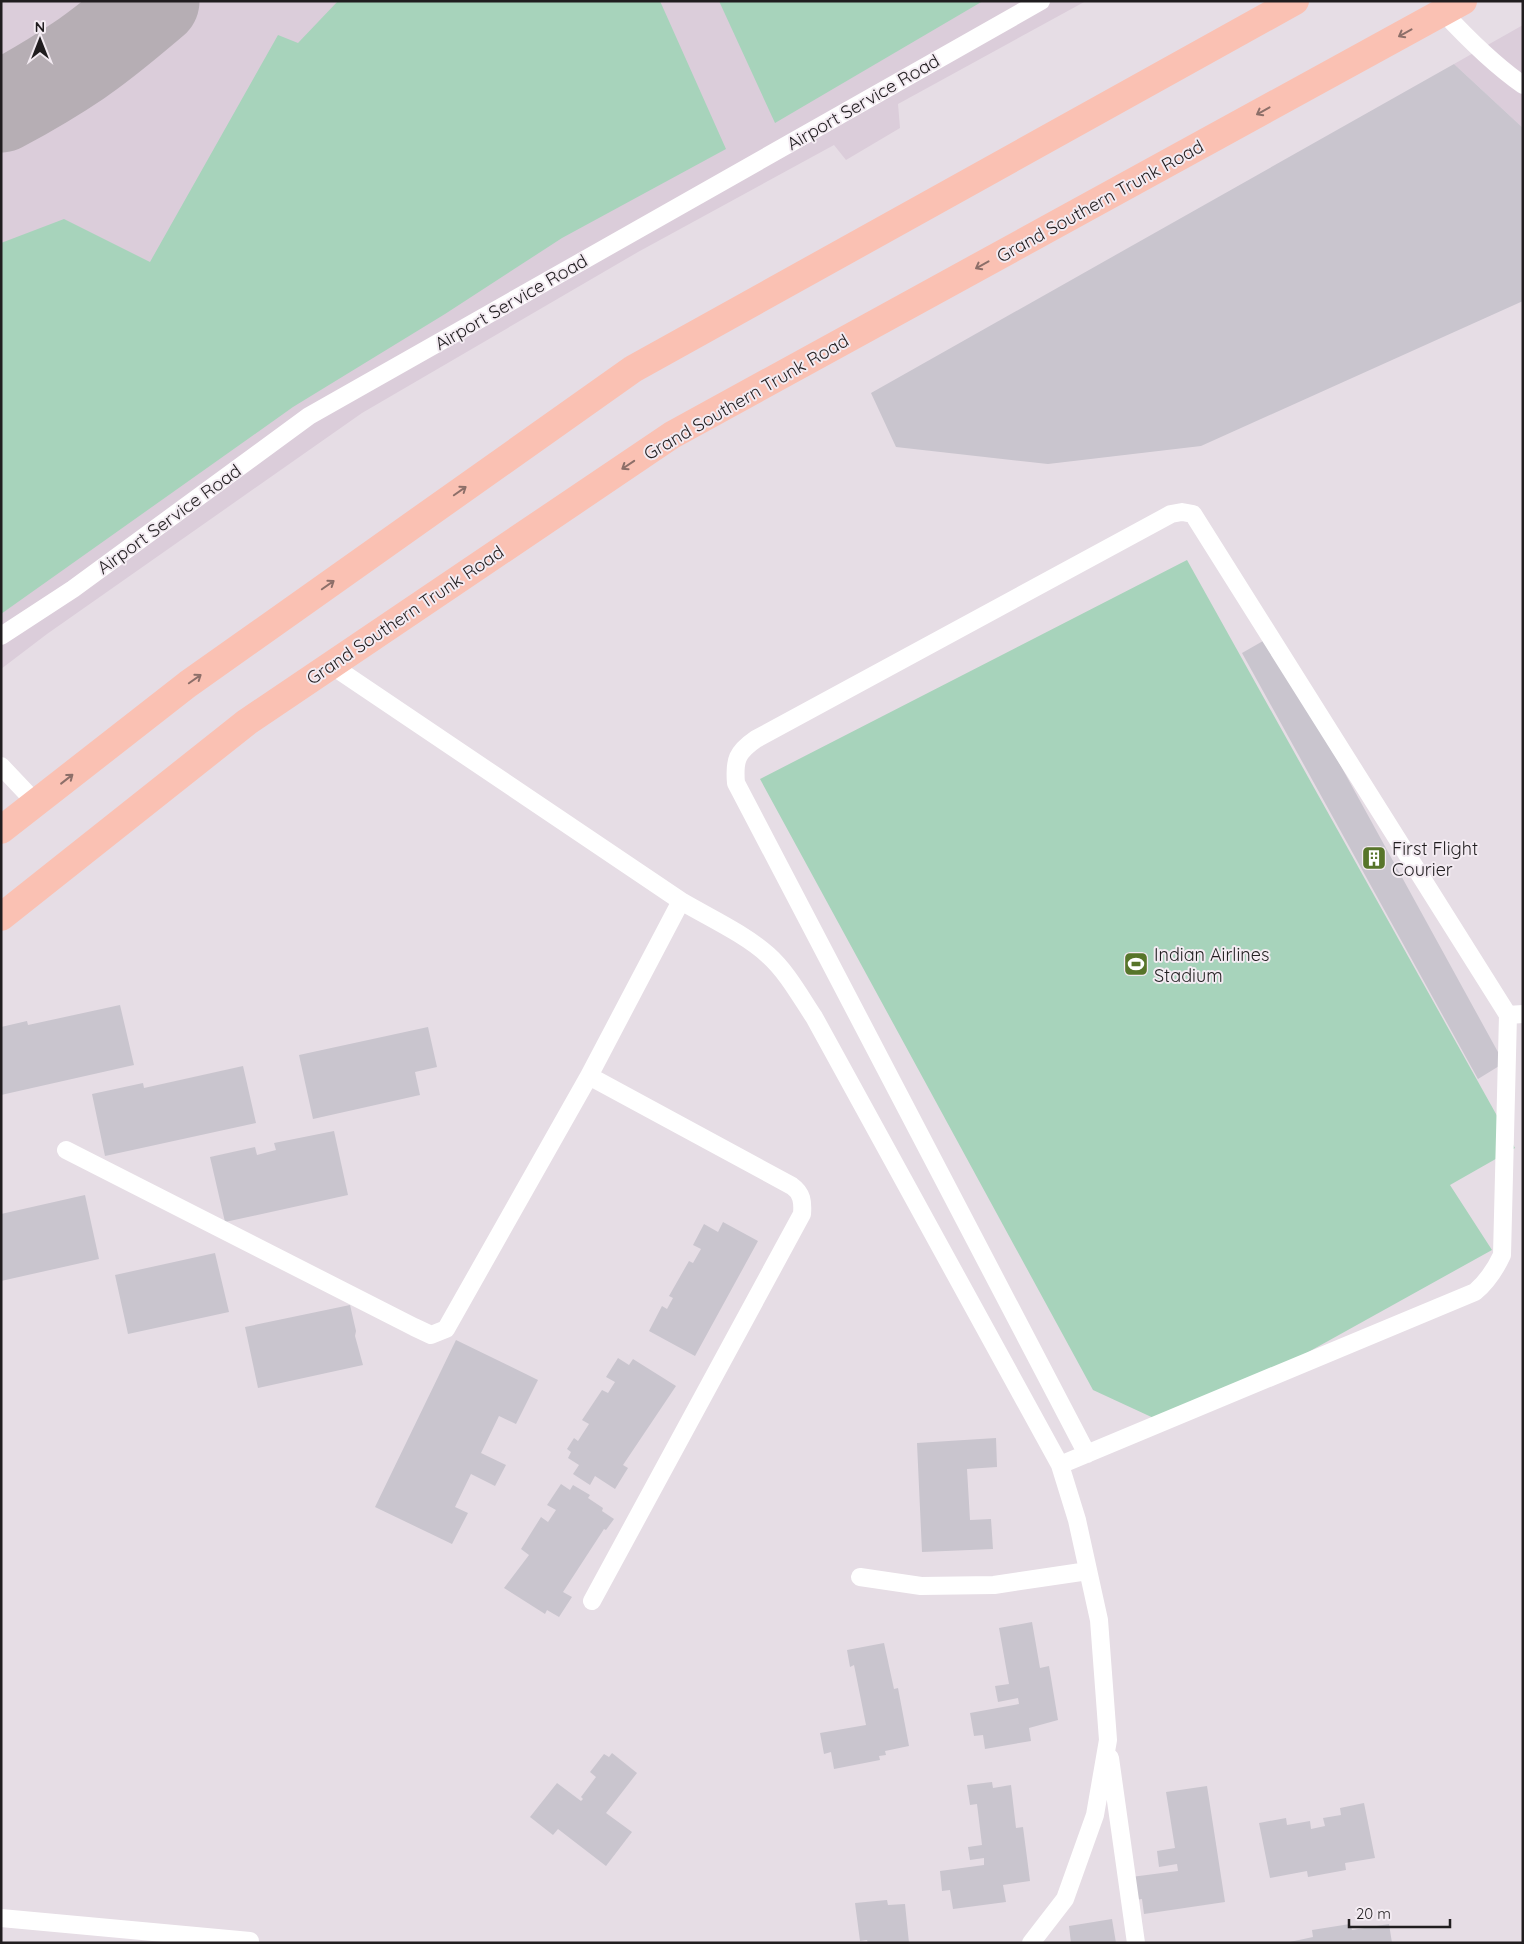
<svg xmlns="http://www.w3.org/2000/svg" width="1524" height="1944" viewBox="0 0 1524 1944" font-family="Quicksand,sans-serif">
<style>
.built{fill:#dbcdda}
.green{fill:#a7d3bb}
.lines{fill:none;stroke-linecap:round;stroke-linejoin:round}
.taxiway{stroke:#b6aeb4;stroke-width:91}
.building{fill:#c9c5ce}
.lane{stroke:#fff;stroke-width:18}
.primary{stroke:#fac1b3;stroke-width:28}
.oneway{stroke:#8d6f69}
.labels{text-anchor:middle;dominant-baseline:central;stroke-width:4;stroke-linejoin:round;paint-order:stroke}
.street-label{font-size:18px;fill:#201d1f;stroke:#f3ebf2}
.poi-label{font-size:18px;fill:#201d1f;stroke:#f3ebf2;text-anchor:start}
</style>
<rect width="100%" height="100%" fill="#e6dde5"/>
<path class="built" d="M1,1H1086L898,104L900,128L846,160L834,145L638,252L362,413L47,634L1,669Z
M1523,25V128L1454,64Z"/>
<path class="green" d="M338,1H660L726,149L562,238L445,314L293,407L1,614V243L64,219L150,262L278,35L298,43Z
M719,1H983L775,123Z
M1187,560L1515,1148L1450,1185L1492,1250L1173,1427L1093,1390L760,779Z"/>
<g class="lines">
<path class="taxiway" d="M1,107C27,93 53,78 78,61C105,43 129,22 154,1"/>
</g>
<path class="building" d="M1454,64L1523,128V301L1201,446L1048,464L896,447L871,393Z
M1270,637L1504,1063L1478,1079L1242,653Z
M120,1005L134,1065L1,1095V1027L27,1021L28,1025Z
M428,1027L437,1067L415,1072L420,1095L313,1119L299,1055Z
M243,1066L256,1123L105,1156L92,1094L143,1083L144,1088Z
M334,1131L348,1195L225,1222L210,1157L255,1147L257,1155L276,1150L274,1143Z
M85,1195L99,1259L1,1281V1214Z
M723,1222L758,1241L695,1356L649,1331L662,1306L667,1309L673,1298L669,1296L689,1261L693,1263L701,1249L693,1245L704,1224L718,1232Z
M215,1253L229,1312L128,1334L115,1275Z
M350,1305L356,1331L355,1336L363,1365L258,1388L245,1327Z
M456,1340L538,1380L516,1424L499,1416L481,1453L506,1465L495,1486L471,1474L455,1507L468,1513L452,1544L375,1507Z
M618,1358L629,1365L633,1359L676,1386L623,1465L628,1468L615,1489L595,1476L590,1485L573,1474L579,1465L568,1458L571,1452L567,1449L574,1438L578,1441L589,1424L582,1420L602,1390L608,1393L615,1382L606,1377Z
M996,1438L997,1467L967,1469L970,1520L991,1519L993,1549L922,1552L917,1443Z
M561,1484L570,1490L573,1485L590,1495L588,1498L603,1508L602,1511L614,1519L606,1530L604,1529L563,1592L572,1597L559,1617L547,1610L545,1614L504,1588L529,1555L521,1549L541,1517L548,1522L556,1510L547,1505Z
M1032,1622L1040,1668L1049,1666L1058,1720L1029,1728L1031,1741L985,1749L983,1735L974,1736L970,1713L1019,1704L1018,1698L998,1702L995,1686L1009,1684L999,1628Z
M884,1643L894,1689L898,1688L909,1746L885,1751L886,1755L879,1756L880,1760L834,1769L831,1752L824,1754L820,1733L866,1725L854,1665L850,1667L847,1650Z
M612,1753L637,1773L606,1813L632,1832L606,1866L558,1829L553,1835L530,1817L557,1783L581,1801L583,1799L581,1797L596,1777L590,1772L604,1754L609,1757Z
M992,1782L993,1788L1011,1785L1016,1828L1023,1827L1030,1881L1003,1885L1006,1902L953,1909L950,1890L942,1891L940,1871L984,1865V1858L970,1860L968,1847L982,1845L977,1804L970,1805L967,1785Z
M1207,1786L1225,1902L1144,1914L1142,1899L1135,1900L1131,1877L1178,1871L1177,1864L1159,1867L1157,1851L1175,1848L1166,1792Z
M1364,1803L1375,1858L1345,1863L1346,1870L1308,1877L1307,1871L1270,1878L1259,1823L1286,1818L1287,1825L1310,1821L1311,1829L1325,1826L1323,1818L1341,1815L1340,1808Z
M887,1900L888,1905L905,1904L909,1943H868L867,1940L860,1941L855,1903Z
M1112,1919L1116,1943H1071L1069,1926Z
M1350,1924L1352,1930L1389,1924L1392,1943H1285L1313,1937L1312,1930Z"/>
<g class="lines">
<path class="lane" d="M1443,12C1468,39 1493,64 1523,85
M1,636L73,589L309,416L1041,1
M331,665L681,901C708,917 745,934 768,955C787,972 800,996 814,1017L1060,1465L1077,1520L1099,1620L1108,1740L1095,1815L1065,1899L1031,1943
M1,766L36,803
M589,1076L792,1186C802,1193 803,1202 802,1214L592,1601
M66,1150L414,1327L431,1335L446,1329L589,1076L681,901
M1087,1454L736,783C734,760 737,752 756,739L1171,514L1182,512L1193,514L1508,1015
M1060,1465L1475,1292C1488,1281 1495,1270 1502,1255L1508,1015L1523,1014
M860,1577L921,1586L994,1585L1088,1571
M1110,1758L1136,1943
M1,1918L250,1941"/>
<path class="primary" d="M1,830L188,684L633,369L1295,1
M1,917L247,722L672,435L1463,1"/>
</g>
<defs><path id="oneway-shaft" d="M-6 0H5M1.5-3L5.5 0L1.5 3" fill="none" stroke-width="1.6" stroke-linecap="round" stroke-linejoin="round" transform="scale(1.25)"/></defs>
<g class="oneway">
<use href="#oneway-shaft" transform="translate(1405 33) rotate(151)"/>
<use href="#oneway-shaft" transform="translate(1263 111) rotate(151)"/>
<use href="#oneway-shaft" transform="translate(982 265) rotate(151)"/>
<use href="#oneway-shaft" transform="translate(628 465) rotate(146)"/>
<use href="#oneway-shaft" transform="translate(460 491) rotate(-35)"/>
<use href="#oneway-shaft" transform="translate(328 585) rotate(-35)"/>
<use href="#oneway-shaft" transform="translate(195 679) rotate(-35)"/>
<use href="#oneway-shaft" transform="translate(67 779) rotate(-38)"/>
</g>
<defs>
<symbol id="building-square" viewBox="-11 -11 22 22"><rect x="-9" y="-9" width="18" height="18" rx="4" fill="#57752a" stroke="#f3ebf2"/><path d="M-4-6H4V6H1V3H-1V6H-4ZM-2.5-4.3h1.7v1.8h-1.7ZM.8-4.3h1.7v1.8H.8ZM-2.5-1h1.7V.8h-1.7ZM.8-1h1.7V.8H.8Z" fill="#fff"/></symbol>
<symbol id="stadium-square" viewBox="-11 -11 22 22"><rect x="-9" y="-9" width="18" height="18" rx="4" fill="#57752a" stroke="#f3ebf2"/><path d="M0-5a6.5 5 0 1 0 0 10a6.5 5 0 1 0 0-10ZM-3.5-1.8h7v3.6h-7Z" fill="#fff"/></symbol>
</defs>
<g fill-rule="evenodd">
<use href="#building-square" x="1360" y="844" width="28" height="28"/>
<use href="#stadium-square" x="1122" y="950" width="28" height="28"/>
</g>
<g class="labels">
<g class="street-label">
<text transform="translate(863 102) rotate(-30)">Airport Service Road</text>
<text transform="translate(1100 201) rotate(-29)">Grand Southern Trunk Road</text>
<text transform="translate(511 302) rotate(-30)">Airport Service Road</text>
<text transform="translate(746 397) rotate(-30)">Grand Southern Trunk Road</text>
<text transform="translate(169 519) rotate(-36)">Airport Service Road</text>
<text transform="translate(405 615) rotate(-34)">Grand Southern Trunk Road</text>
</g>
<g class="poi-label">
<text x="1392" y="848">First Flight<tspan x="1392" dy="21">Courier</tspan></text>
<text x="1154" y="954">Indian Airlines<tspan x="1154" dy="21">Stadium</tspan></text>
</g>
</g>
<rect width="1524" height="1944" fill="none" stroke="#201d1f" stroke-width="5"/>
<g transform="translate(40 40)" stroke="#f3ebf2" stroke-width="4" paint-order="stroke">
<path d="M0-4L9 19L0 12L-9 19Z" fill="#201d1f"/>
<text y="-8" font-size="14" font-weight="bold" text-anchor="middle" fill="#201d1f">N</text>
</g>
<path d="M1349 1919v8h101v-8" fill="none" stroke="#201d1f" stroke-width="2.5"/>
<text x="1356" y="1919" font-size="15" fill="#201d1f" stroke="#f3ebf2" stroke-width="4" paint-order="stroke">20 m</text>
</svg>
